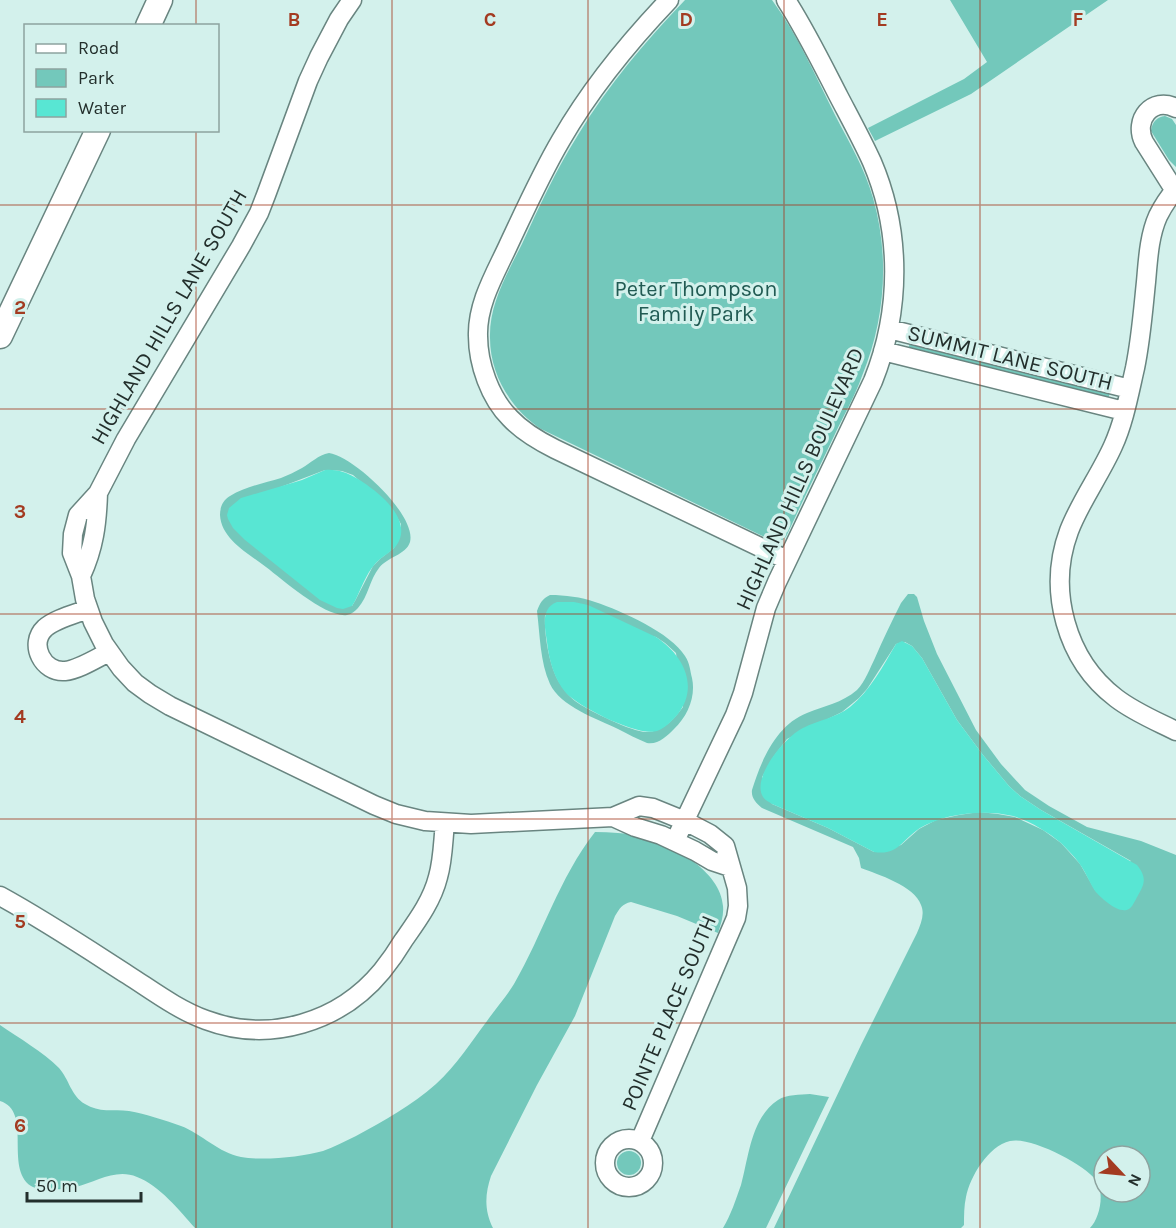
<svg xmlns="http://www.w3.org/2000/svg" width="1176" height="1228" viewBox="0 0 1176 1228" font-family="Karla,sans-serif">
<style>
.green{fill:#73c8bb;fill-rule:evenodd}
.water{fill:#58e6d3}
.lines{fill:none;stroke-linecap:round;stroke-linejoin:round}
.street-casing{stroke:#698580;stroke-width:21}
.secondary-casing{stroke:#698580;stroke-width:27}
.street{stroke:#fff;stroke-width:18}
.secondary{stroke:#fff;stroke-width:24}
.grid{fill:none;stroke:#a33b21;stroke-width:1.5;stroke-opacity:0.55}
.labels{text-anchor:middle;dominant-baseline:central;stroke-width:6;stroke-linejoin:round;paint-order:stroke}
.park-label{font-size:22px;fill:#215b53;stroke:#d3f1ec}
.street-label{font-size:22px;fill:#232f2c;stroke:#d3f1ec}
.grid-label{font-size:20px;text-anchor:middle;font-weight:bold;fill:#a33b21;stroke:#d3f1ec;stroke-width:6;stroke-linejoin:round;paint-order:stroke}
</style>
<rect width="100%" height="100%" fill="#d3f1ec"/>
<path class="green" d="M685,0H772C798,35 816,77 835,115C849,142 865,169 873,198C890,257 885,320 862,376C855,396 844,415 835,434C819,468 802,502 786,537L780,542L773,541L541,429C511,409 490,375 490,338C489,304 507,274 522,244C539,207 556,170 578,135C608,85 645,42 685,0Z
M950,0H1108L971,94L875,141L868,128L964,79L987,62Z
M1165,116L1172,119L1176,125V167L1169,160L1151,131C1152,122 1157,117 1165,116Z
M910,342L1110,392L1108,400L908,350Z
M329,453C353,456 417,515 410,542C406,555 387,557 379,568C370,579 368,597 358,608C355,611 352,614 347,615C326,618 283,580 266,567C249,554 221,539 220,515C220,507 223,500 230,496C245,487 264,483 281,478C288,475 295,472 302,468C311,463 318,455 329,453ZM325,470H330L342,471L353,475L392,509L401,524V533L394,548L380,559L373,566L355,601L352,606L278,488Z
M908,594H914L917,597L924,621L937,654L976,730L1001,764L1025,790L1049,806L1087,827L1141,841L1176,855V1228H1090C1100,1218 1105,1192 1096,1180C1084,1164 1030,1136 1010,1141C988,1146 970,1177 966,1197C964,1206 964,1215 964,1225L961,1228H774L861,1045L917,933C921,924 925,914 921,905C915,886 877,874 861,868L859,858L853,847L762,808C756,803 751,798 752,790C761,761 776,725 807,713C824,706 842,703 857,690C865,682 870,668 875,658C883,639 892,621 901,603ZM905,642L912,646L922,658L957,720L983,755L1009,786L1020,796L1041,810L1131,861L1095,890L1080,864L1061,843L1043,830L1015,817L998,814L979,812L959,815L936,820L919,829L901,845L874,852L828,828L772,804L762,777L774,756L787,739L842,712L859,698L867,689L896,644ZM1104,1156H1140V1192H1104Z
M550,595C565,595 581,597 595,602C622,611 671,633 685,656C690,663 690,671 692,678C696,696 688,716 674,729C667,736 658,745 647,743C637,739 628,734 618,729C597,719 560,706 550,684C540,662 540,635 537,611C540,603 542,599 550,595ZM545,615L656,637L665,643L676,653L683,707C674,719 663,732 646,732C632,732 590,711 578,703C570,698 564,690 559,682C549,665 544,634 545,615Z
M595,832C610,832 626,833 641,836C671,844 721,871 723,906C724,915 721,924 718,933L677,916L631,902C622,904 620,908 615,916L575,1016L537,1085L491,1176C485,1194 484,1210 493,1228H195C180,1211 159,1185 137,1177C116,1168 96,1182 76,1187C67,1190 58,1189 49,1189C43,1189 36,1189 31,1186C4,1168 33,1111 0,1101V1025C19,1038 43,1052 59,1068C69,1079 71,1096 85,1104C99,1113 113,1109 129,1111C146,1114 164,1120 181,1126C202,1134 219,1153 241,1157C264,1161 301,1157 323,1151C334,1147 345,1141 356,1136C384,1121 412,1105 436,1084C456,1066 471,1042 487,1021C496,1008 506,997 514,984C543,934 559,878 595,832Z
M810,1094L829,1097L766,1228H723C731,1215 736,1199 741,1185C749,1156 751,1118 778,1100C787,1094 800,1095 810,1094Z
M617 1163a12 12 0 1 1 24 0a12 12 0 1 1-24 0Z"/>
<path class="water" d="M325,470C342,468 358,478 371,488C388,500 412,525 396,546C390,553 381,557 375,564C366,574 361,589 355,601L352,606L343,609L337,608L320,600L245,540L233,528L228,519L227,515L229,508L241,498L302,480Z
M557,602H574L588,605L656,637C682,654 700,685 678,714C673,720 665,728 657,731C638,737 579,707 566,693C554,679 549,660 547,642C545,628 540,608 557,602Z
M902,641L912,646L922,658L957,720L983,755L1009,786L1020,796L1041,810L1137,865C1149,880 1143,886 1135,901C1133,904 1132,907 1129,909C1119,915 1101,898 1095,891C1089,882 1086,872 1079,863C1074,856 1067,849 1061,843C1048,832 1030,821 1013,816C985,809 945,813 920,828C903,839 898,856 874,852L828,828L772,804C768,801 764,800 762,795C753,775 786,736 803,728C818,720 836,718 850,707C870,691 883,666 896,644Z"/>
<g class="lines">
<defs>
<path id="street" d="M352,0L339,19L319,57L308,81L266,195L259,213L241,246L126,439L98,493L78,515L73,534L72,553L81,576L85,599L93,622L104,644L121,668L135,683L150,694L170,706L374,805L396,814L425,821L471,824L613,817L639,806L653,808L685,821L710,834L725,846L737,888L738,906L736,918L640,1141
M669,0C628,43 591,88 561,140C541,174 525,210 508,246C495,274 477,304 478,336C478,364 490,398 510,418C523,432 539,441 555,449L787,560
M1176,189C1169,197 1163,206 1158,216C1149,236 1148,260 1146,282C1143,311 1141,339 1135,368C1129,394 1124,422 1113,446C1100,475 1080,502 1069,531C1047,590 1066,660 1116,698C1134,712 1156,721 1176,731
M1175,191L1144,142C1133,120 1152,96 1176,108
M889,329L1130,389
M883,351L1124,411
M81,576C94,548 97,524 98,493
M88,609C75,614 55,619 45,628C28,644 43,673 65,671C78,670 97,658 109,652
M613,817L635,827L661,835L695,851L712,861L730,867
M675,841L735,715L743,693L766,608L777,582L873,381C901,311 902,232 872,162C862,140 850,118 839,97C822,64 806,31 786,0
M0,896C44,920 86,948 128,975C153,991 178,1010 206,1020C270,1044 340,1022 382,971C390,961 397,951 403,941C417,921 432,901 438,877C443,860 443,841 445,823
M605 1163a24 24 0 1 1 48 0a24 24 0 1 1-48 0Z"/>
<path id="secondary" d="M148,26L160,0
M0,336L98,130"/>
</defs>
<use href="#street" class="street-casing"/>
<use href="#secondary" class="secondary-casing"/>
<use href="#street" class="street"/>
<use href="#secondary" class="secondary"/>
</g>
<path class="grid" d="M196,0V26M392,0V1228M588,0V1228M784,0V1228M980,0V1228M196,130V1228M0,205H1176M0,409H1176M0,614H1176M0,819H1176M0,1023H1176"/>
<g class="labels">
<g class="park-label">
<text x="696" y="289">Peter Thompson<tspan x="696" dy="25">Family Park</tspan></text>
</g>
<g class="street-label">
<text transform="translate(169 317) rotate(-60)">HIGHLAND HILLS LANE SOUTH</text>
<text transform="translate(1010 358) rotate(14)">SUMMIT LANE SOUTH</text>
<text transform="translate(800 479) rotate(-66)">HIGHLAND HILLS BOULEVARD</text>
<text transform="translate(669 1013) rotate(-67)">POINTE PLACE SOUTH</text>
</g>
</g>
<g class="grid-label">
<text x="294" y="26">B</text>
<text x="490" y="26">C</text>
<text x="686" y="26">D</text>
<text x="882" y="26">E</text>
<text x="1078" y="26">F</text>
<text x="20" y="314">2</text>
<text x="20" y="518">3</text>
<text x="20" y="723">4</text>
<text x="20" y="928">5</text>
<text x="20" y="1132">6</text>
</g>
<rect x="24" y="24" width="195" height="108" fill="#d3f1ec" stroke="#8da39f" stroke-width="1.5"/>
<rect x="36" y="44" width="30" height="9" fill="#ffffff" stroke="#8da39f" stroke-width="1.5"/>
<text x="78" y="54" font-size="18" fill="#232f2c">Road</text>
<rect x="36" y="69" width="30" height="18" fill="#73c8bb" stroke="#8da39f" stroke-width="1.5"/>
<text x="78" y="84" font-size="18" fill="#232f2c">Park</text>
<rect x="36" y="99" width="30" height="18" fill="#58e6d3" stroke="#8da39f" stroke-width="1.5"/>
<text x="78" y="114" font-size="18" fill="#232f2c">Water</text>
<g transform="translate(1122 1174) rotate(116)"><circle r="28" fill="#d3f1ec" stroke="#8da39f" stroke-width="1.5"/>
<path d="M0-4.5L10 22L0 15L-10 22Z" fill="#a33b21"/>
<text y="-9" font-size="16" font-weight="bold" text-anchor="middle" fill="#232f2c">N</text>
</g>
<path d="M27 1192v9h114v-9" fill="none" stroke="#232f2c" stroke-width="3"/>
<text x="36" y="1192" font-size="18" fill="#232f2c" stroke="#d3f1ec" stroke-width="4.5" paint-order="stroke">50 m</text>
</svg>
